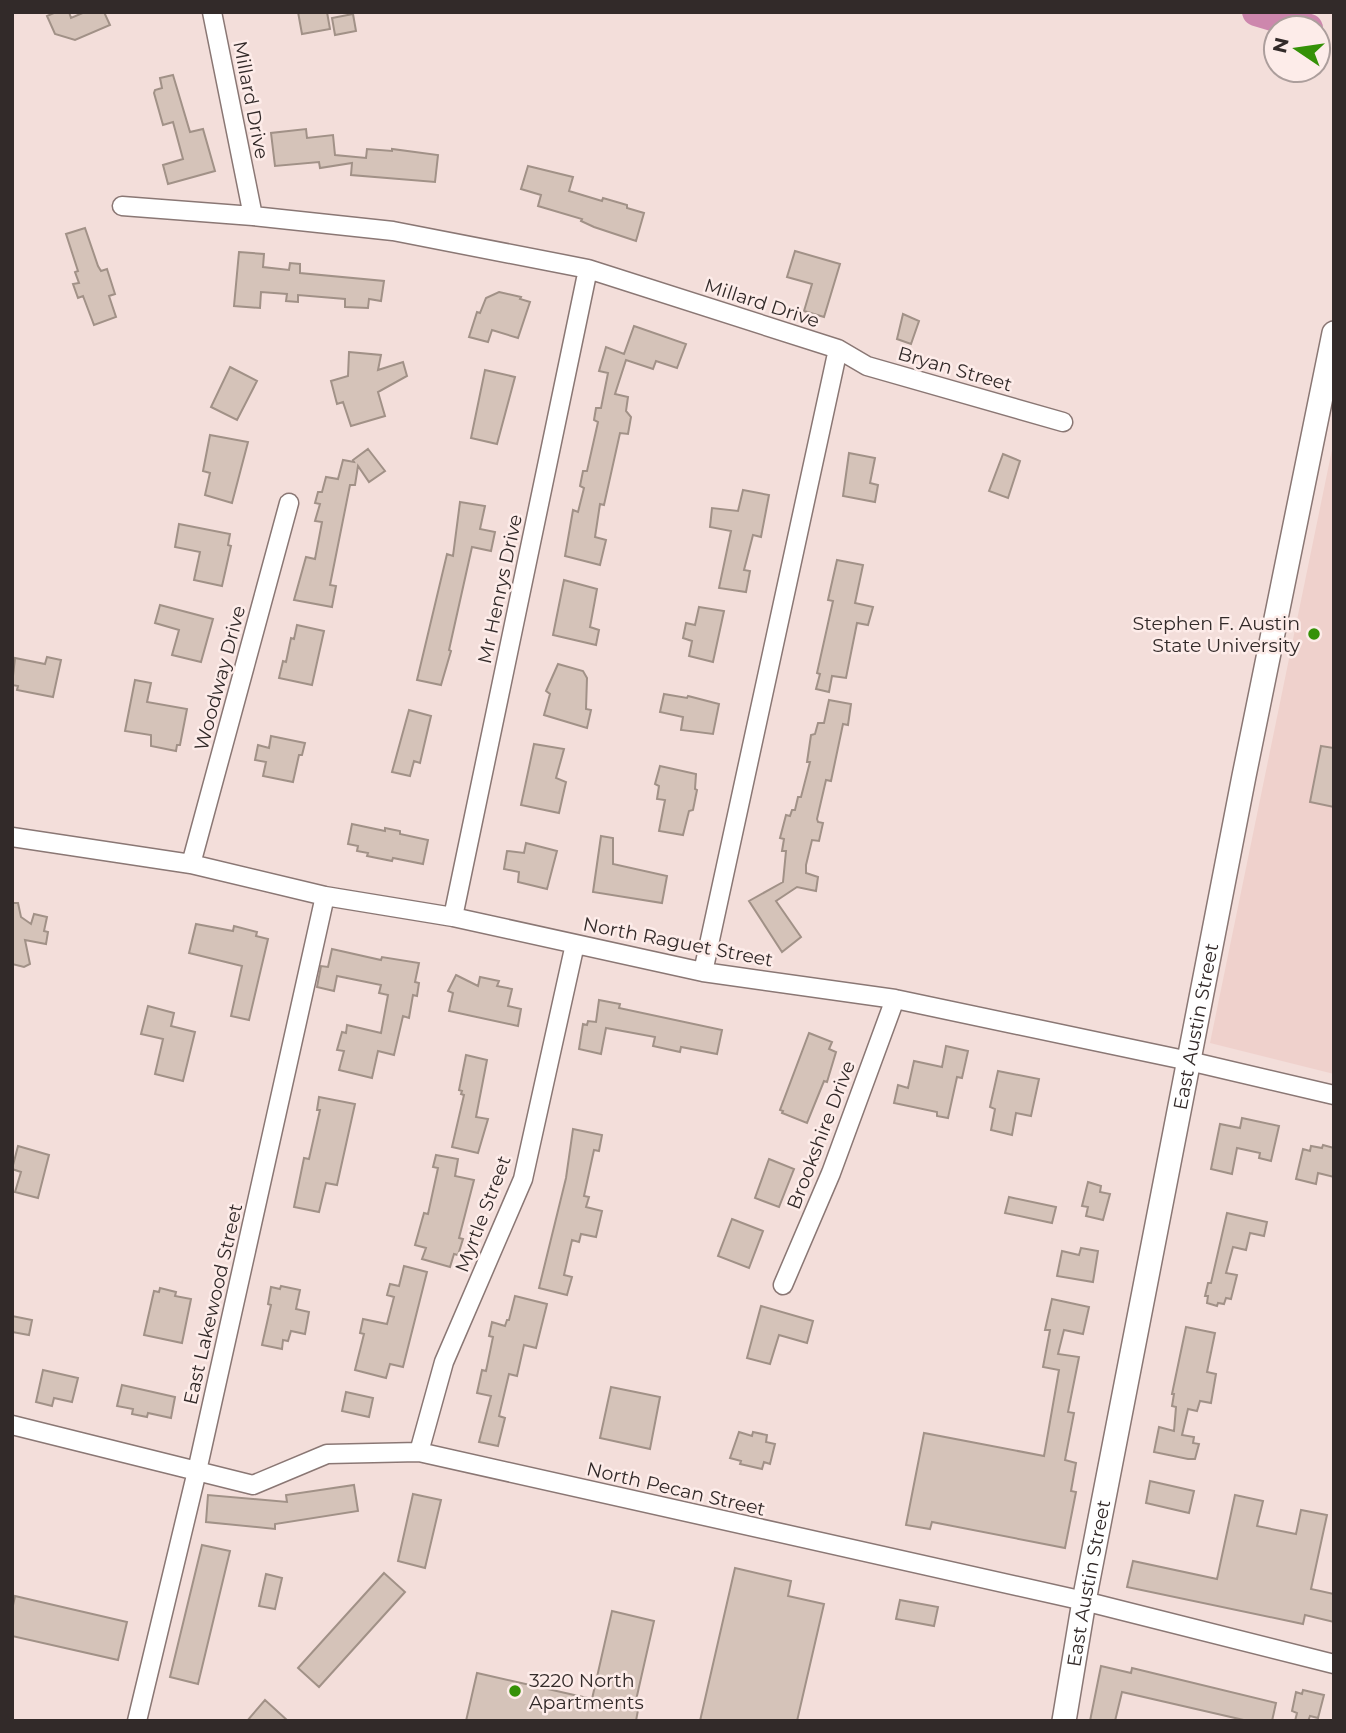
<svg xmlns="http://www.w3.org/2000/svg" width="1346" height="1733" viewBox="0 0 1346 1733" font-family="Montserrat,sans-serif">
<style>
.built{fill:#efd1cc}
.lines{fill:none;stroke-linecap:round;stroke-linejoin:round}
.river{stroke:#cd87ad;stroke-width:28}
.building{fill:#d5c3b9;stroke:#a19187;stroke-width:2}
.minor-casing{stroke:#8a7774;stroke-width:21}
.major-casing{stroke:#8a7774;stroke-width:26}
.minor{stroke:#fff;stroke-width:18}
.major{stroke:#fff;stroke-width:23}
.poi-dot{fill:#359107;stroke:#fdece9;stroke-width:2.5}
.labels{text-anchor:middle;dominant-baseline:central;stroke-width:5;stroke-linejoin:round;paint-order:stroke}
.street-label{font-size:19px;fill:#322a29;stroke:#fdece9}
.poi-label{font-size:19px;fill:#322a29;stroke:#fdece9;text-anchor:end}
</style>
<rect width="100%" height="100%" fill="#f3deda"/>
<path class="built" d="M1334,440V1074L1210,1043Z"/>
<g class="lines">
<path class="river" d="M1256,12L1309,28"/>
</g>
<path class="building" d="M56,12H69L71,18L85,12H104L110,25L75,40L55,34L47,16Z
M298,12H327L330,29L302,34Z
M353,14L356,31L335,35L332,18Z
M173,75L190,132L203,129L215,171L168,184L163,165L183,159L173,122L163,125L154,93L155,90L162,88L160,78Z
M306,129L307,138L333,135L335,155L366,158L367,149L392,151V149L438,155L435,182L351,175L352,163L320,168L319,162L275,166L271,133Z
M528,166L573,177L569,191L602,201L603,198L627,205V208L644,213L636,241L594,227L581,221L582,219L538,206L541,195L521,189Z
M85,228L98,266L101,271L107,269L115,294L109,296L116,317L94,325L83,296L78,298L73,284L79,283L75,272L78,271L66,234Z
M795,251L840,264L824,317L804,311L812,284L787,277Z
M239,252L264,254L263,267L289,270L290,263L300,264V273L384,281L381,301L369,299L368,308L345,307V299L298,295V302L286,301L287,294L261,292L260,308L234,306Z
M499,292L521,297L520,299L530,302L518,338L492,330L488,342L469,337L477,312L480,313L486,298Z
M903,314L919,321L911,344L897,339Z
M634,326L686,344L677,368L656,361L653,369L626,360L615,394L628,397L626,411L631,417L628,434L620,433L604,505L600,504L595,537L606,540L600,565L565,556L573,510L578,512L584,488L580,486L583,471H587L598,422L594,420L596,408H601L608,373L599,371L606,347L624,354Z
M349,352L381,355L378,370L403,362L407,376L378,392L385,416L351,426L343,402L337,404L331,381L348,376Z
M230,367L257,381L237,420L211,407Z
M485,370L515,377L497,444L471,438Z
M210,435L248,442L232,503L205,495L210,473L203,471Z
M368,449L385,471L369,482L358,466L355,485H350L330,585L336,586L332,607L294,600L306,557L315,559L322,522L315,521L320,504L315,503L318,492H322L326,477L338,479L343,460L354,462L353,460Z
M849,453L875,458L870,483L878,485L875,502L843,496Z
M1003,454L1020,461L1008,498L989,491Z
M743,490L769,495L761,537L753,535L744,570L750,571L746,592L719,588L731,531L710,527L712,508L738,511Z
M460,502L485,506L480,529L495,532L491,551L472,547L449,650L451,651L441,685L417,680L447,554L453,556Z
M179,524L230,534L228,545L231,546L222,586L194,580L200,552L175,547Z
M837,560L863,565L855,603L873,607L868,625L857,623L846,678L832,676L829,692L816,689L820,674L817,673L833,601L828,600Z
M564,580L597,589L590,627L599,630L596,645L553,635Z
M160,605L213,619L201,662L172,655L179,630L155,623Z
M699,607L724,611L713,662L689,656L692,641L683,638L686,623L695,625Z
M297,625L324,631L312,685L279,678L283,661L286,662L291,638L294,639Z
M47,657L61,660L53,697L17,690L18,686L12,685L15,658L45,664Z
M558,664L583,671L587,678L586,709L591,710L587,728L544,715L550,694L546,691Z
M135,680L151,683L147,702L187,709L180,745H177L176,751L151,746V735L125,731Z
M664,694L687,698L688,696L719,704L713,734L681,730L683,717L660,712Z
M829,700L851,704L848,725L843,724L831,781L826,780L817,819L818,822L823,823L819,841L812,840L806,865V873L818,877L816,891L797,887L776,901L801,937L782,952L749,901L783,882L786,851H782L784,839L780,838L786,815L790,816L792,810H795L798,797H801L810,762H807L811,735L815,734L818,723H824Z
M409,710L431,716L420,763L414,761L410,776L392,772Z
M271,736L305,743L302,755H299L293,782L263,776L266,762L255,760L258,745L269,748Z
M534,744L564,749L556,778L566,782L559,813L521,805Z
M1321,746L1334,748V807L1310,802Z
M660,766L696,774L695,789L697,790L693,810L689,811L683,835L659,831L665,800L657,799L659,786L655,784Z
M352,824L385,831V828L400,831V834L428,840L423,864L393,858L392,861L367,856L368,853L357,851L358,846L348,844Z
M601,836L613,838V864L667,876L662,903L593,892Z
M526,843L557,851L547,889L518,882L519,872L504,869L507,851L524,853Z
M12,903H18L21,917L31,924L34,914L47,917L44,931L48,932L46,944L25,940L30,964L24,967L12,964Z
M196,924L233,931L234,926L257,932L256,936L268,939L249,1020L231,1016L242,966L189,953Z
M332,949L381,960L382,957L419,963L415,982L419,983L417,996L413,995L409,1018L403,1016L394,1055L378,1051L372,1078L339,1070L344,1051L337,1050L342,1032L346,1033L347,1025L381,1033L388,995L379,993L381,985L337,976L334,991L317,987L321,966L328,967Z
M456,975L478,986L480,977L499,981L497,986L512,989L508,1006L521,1009L518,1026L449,1011L453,993L448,991Z
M599,1000L620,1004L619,1008L722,1030L717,1054L681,1047L680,1052L653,1046L655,1037L606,1028L601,1054L579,1049L583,1024L587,1025L588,1021L596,1022Z
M148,1006L174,1013L171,1026L195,1032L183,1081L155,1074L163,1039L141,1034Z
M809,1033L832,1042L829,1049L836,1052L827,1082L824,1081L807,1123L782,1113L783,1111L780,1110Z
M946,1046L968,1051L962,1078L957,1077L948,1118L937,1116V1112L894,1103L898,1085L908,1088L914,1061L942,1067Z
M466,1055L487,1060L476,1117L488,1119L478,1153L452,1147L464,1095L461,1094L462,1091L459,1090Z
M998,1071L1039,1079L1031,1116L1016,1113L1012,1135L991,1130L995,1109L990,1107Z
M319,1097L355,1104L337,1185L326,1183L319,1212L294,1207L304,1158L309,1159L320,1110H317Z
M1242,1118L1279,1126L1271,1161L1259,1158L1260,1153L1237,1148L1232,1174L1211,1169L1220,1124L1240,1128Z
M573,1129L602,1135L599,1151L594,1150L584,1196L589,1197L586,1207L602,1211L596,1237L581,1234L579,1242L572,1240L564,1275L572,1277L567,1295L539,1288L566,1178Z
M1323,1145L1334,1148V1177L1318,1173L1316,1184L1296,1179L1303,1149L1310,1151L1311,1146L1322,1148Z
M18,1146L49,1155L38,1198L15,1192L21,1172L12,1169Z
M436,1155L458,1159L455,1176L474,1180L459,1238L463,1239L458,1255L454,1254L450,1267L422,1259L426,1248L415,1245L424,1213L428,1214L438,1168L433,1167Z
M769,1159L794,1169L779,1207L755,1198Z
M1088,1182L1101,1186L1100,1192L1110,1194L1103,1220L1086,1216L1088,1207L1082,1206Z
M1009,1197L1056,1207L1052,1223L1005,1213Z
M1227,1213L1267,1222L1264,1236L1250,1233L1246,1250L1233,1247L1226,1273L1237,1275L1231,1299L1226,1298L1224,1304L1218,1303L1217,1306L1207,1303L1208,1296H1205L1208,1283H1211Z
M732,1219L763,1231L749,1268L718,1256Z
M1081,1248L1098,1251L1093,1282L1057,1276L1062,1251L1079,1255Z
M404,1266L427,1272L403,1367L390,1364L386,1378L355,1370L364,1334L360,1333L363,1319L387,1324L394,1297L387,1295L390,1284L399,1286Z
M281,1286L300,1290L296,1309L309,1312L305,1334L291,1331L288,1341L283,1340L282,1349L262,1345L271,1305L268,1304L271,1287L280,1289Z
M160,1288L176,1292L175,1296L191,1299L182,1343L144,1335L154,1291L159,1292Z
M515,1296L547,1304L536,1348L524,1345L517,1376L509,1374L499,1416L505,1418L498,1446L479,1442L491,1396L477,1393L482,1370L486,1371L493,1337L489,1336L492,1322L505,1326L507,1320H509Z
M1052,1299L1089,1307L1083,1334L1064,1330L1058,1354L1079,1357L1068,1412L1074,1413L1065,1460L1076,1463L1071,1491L1076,1492L1065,1548L932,1522L930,1529L906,1525L924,1433L1044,1456L1059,1370L1043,1367L1050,1330H1045Z
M761,1306L813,1321L807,1343L779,1335L770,1364L747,1358Z
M12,1316L32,1320L29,1335L12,1332Z
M1186,1327L1215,1333L1207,1372L1216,1374L1211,1403L1200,1401L1197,1411L1188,1409L1182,1435L1194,1437L1193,1443L1199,1444L1195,1459H1188L1154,1452L1159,1427L1174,1431L1176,1407L1172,1406L1174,1394H1172Z
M43,1370L78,1378L72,1402L54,1398L52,1406L36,1402Z
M122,1385L175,1397L171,1418L148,1413L147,1417L132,1414L133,1409L117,1406Z
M611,1387L660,1397L650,1449L600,1438Z
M346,1392L373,1398L369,1417L342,1411Z
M739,1432L752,1436L753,1432L767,1435L766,1442L775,1444L770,1464L764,1462L762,1469L740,1464L741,1461L730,1458Z
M1150,1481L1194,1491L1189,1513L1146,1503Z
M354,1485L358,1511L275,1524V1529L206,1522L208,1495L287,1502L286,1495Z
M413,1494L441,1500L425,1568L398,1561Z
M1235,1495L1263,1501L1257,1526L1296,1534L1301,1510L1327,1515L1311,1589L1334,1594V1622L1305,1615L1303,1624L1127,1587L1133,1561L1217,1579Z
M202,1545L230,1551L198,1684L170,1677Z
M735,1568L791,1581L788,1596L824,1604L797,1721H700Z
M384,1573L405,1592L319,1687L298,1668Z
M266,1574L282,1578L275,1609L259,1606Z
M15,1596L127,1622L118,1660L12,1636V1610Z
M900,1600L938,1607L934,1626L896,1619Z
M612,1611L654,1621L634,1709L638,1710L636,1721H466L477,1673L592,1699Z
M1101,1666L1131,1673L1132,1668L1276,1703L1272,1721H1248L1122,1692L1115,1721H1090Z
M1303,1690L1324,1695L1318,1718L1310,1716L1308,1721H1295L1297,1713L1292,1711L1296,1692L1302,1694Z
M265,1700L288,1721H247Z"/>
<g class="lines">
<defs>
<path id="minor" d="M212,12L253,216
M122,206L253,216L393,231L588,269L838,349L867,366L1063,422
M12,837L191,864L325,896L453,917L703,972L895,999L1189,1061L1334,1095
M191,864L289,503
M453,917L588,269
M703,972L838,349
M783,1285L831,1173L895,999
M12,1425L253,1485L327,1454L419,1452L1084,1601L1334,1664
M419,1452L444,1362L523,1179L575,944
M137,1721L197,1471L325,896"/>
<g id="major">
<path id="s1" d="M1064,1721L1084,1601L1244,776L1334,333"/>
</g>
</defs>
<use href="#minor" class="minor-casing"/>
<use href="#major" class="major-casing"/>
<use href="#minor" class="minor"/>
<use href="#major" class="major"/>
</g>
<g class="poi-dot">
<circle cx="1314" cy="634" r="7"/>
<circle cx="515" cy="1691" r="7"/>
</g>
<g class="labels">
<g class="street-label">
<text transform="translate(251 100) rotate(79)">Millard Drive</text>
<text transform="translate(762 303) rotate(18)">Millard Drive</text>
<text transform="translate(955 369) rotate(16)">Bryan Street</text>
<text transform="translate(500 589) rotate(-78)">Mr Henrys Drive</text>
<text transform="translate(220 678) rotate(-75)">Woodway Drive</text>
<text transform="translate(678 942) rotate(11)">North Raguet Street</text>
<text stroke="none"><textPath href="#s1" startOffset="707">East Austin Street</textPath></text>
<text transform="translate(821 1135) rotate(-69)">Brookshire Drive</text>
<text transform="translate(483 1214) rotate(-69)">Myrtle Street</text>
<text transform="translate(213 1304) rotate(-77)">East Lakewood Street</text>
<text transform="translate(676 1489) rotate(13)">North Pecan Street</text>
<text stroke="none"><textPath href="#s1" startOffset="140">East Austin Street</textPath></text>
</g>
<g class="poi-label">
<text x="1300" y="623">Stephen F. Austin<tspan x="1300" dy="22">State University</tspan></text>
<text x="529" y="1680" text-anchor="start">3220 North<tspan x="529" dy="22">Apartments</tspan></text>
</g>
</g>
<rect width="1346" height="1733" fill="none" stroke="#322a29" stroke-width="28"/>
<g transform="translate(1297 49) rotate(283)"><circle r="33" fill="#fdece9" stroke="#ac9e9c" stroke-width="2"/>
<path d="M0-5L12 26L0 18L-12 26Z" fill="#359107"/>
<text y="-10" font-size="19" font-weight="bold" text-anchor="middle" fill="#322a29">N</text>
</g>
</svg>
